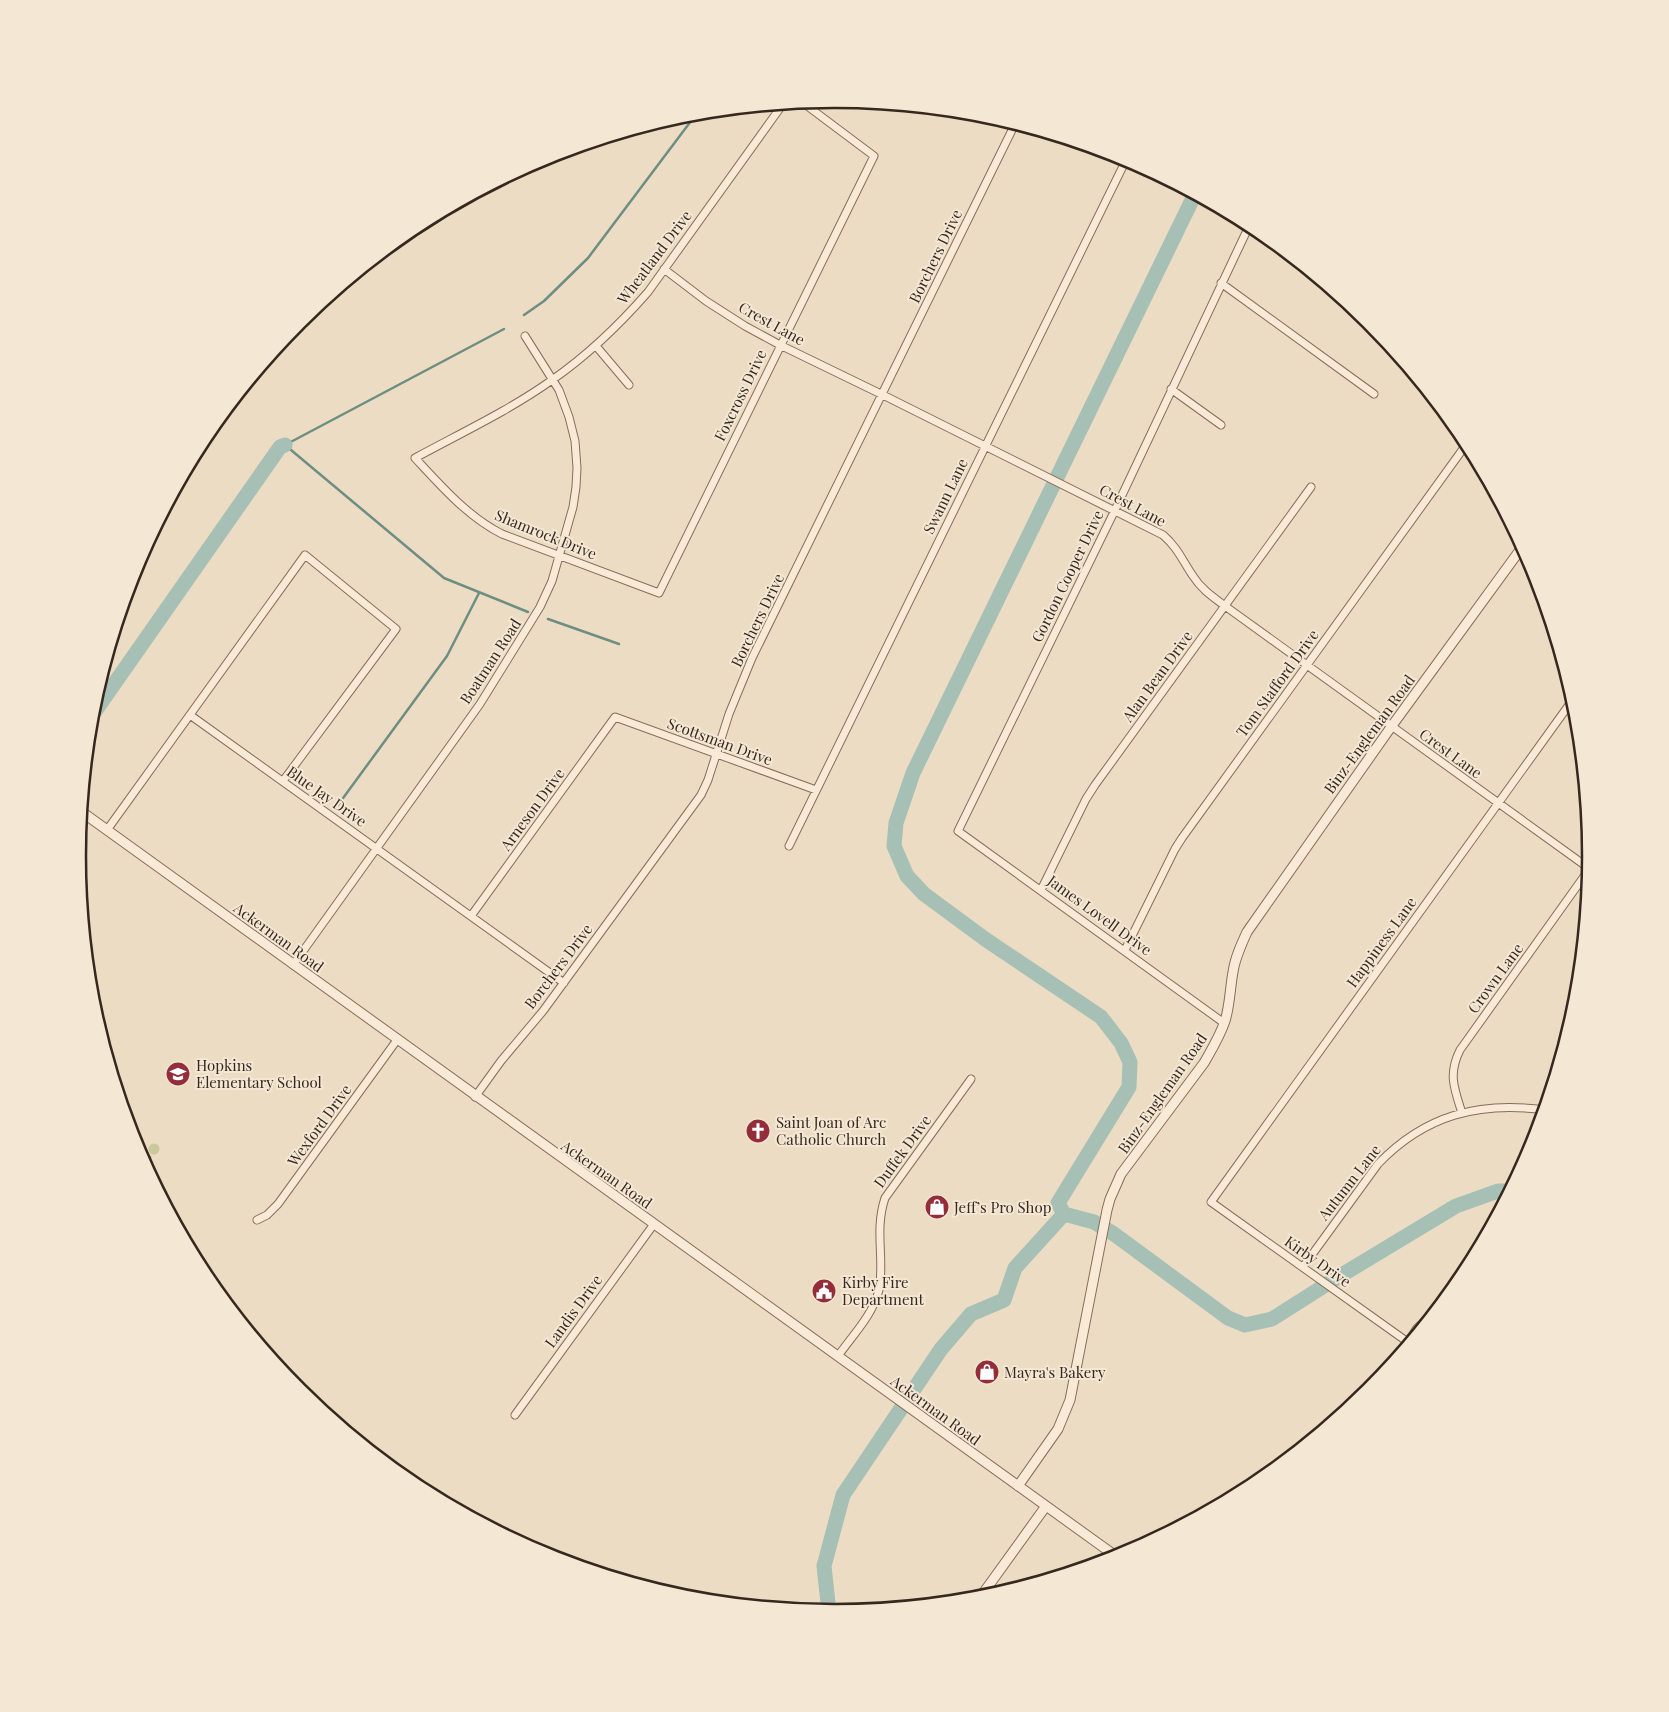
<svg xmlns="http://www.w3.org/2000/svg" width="1669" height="1712" viewBox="0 0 1669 1712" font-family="'Playfair Display',serif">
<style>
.green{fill:#caca99}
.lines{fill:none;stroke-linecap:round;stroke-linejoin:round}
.stream{stroke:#6d8e82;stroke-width:2.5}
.river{stroke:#a6c0b5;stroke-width:15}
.minor-casing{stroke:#876d5b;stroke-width:9}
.tertiary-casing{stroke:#876d5b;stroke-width:11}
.minor{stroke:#f8ead7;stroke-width:7}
.tertiary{stroke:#f8ead7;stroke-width:9}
.labels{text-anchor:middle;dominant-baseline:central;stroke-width:4;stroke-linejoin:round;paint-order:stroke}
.street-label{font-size:15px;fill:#37281f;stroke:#f4e7d4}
.poi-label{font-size:15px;fill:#37281f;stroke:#f4e7d4;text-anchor:start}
.rim{fill:none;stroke:#37281f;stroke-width:2.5}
</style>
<rect width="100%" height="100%" fill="#eddcc4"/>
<path class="green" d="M148.5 1149a5.5 5.5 0 1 1 11 0a5.5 5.5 0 1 1-11 0Z
M144,1150L152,1157L146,1167L141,1156Z"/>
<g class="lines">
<path class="stream" d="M524,315L544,301L588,258L697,113
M504,329L285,445L444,578L528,612
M548,619L619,644
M338,805L447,656L479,593"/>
<path class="river" d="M91,717L280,447L285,445
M1064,1214L1058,1203L1129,1087L1130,1062L1121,1043L1101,1017L985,939L924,894L907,876L894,846L896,823L913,773L1195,194
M829,1612L824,1566L843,1495L941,1349L971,1314L1004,1300L1015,1268L1064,1214L1094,1222L1114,1234L1228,1318L1245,1325L1272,1319L1335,1279L1456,1206L1498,1191H1509"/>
<defs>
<path id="minor" d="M783,104L648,292C620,324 588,355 552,380C510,410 461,433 415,458C441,486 468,517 502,534L659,593L874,156L802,102
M664,269L706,301L745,326L780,345L883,395L1163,535C1178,548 1182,560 1193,576C1201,589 1213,597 1225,606L1590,869
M1221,283L1374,394
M596,346L629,385
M1171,389L1221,425
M190,715L564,983
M107,830L305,555L396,629L283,781
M789,846L1127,158
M1041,890L1086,799L1095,785L1311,487
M471,916L615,717L816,790
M1125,950L1175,849L1182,838L1468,442
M293,965L480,704L540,607L552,581L573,507L576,487L577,468L575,441L569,417L559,390L525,336
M1224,1023L958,831L1115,510L1250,224
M475,1097L501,1061L543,1011L701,795L708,780L729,714L752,658L1015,124
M1462,1113C1454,1088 1448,1074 1460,1050L1590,868
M257,1220L267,1215L278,1204L397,1040
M1303,1267L1378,1164C1425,1115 1479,1101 1545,1110
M1408,1342L1417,1328L1437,1310
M1409,1343L1211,1202L1574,698
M838,1356C852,1336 873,1315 879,1290C885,1259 874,1231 885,1198L971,1079
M515,1415L654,1224"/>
<path id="tertiary" d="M82,812L1117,1557
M1018,1486L1058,1429L1070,1400L1107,1210L1110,1199L1121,1174L1204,1063C1212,1049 1220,1036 1225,1021C1230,1005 1230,988 1233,972C1235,958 1241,945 1247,932L1391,727L1523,546
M979,1599L1046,1506"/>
</defs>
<use href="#minor" class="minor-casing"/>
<use href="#tertiary" class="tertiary-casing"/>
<use href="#minor" class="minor"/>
<use href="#tertiary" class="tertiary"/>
</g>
<defs>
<symbol id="school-disc" viewBox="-11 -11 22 22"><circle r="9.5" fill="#942d3a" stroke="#f4e7d4"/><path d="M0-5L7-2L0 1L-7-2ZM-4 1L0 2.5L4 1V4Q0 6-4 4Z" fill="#fff"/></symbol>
<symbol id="church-disc" viewBox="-11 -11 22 22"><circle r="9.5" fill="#942d3a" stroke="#f4e7d4"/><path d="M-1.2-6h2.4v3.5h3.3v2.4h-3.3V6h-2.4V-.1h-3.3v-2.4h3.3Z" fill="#fff"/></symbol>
<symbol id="shop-disc" viewBox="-11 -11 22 22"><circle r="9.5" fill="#942d3a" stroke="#f4e7d4"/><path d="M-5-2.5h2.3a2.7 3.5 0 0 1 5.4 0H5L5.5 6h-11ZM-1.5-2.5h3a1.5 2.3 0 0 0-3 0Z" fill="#fff"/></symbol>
<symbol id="civic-disc" viewBox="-11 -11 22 22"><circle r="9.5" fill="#942d3a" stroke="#f4e7d4"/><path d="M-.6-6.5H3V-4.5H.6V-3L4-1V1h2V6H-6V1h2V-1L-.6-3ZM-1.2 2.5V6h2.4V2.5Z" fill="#fff"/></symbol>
</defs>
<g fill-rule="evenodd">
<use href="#school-disc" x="164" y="1060" width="28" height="28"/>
<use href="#church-disc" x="744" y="1117" width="28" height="28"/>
<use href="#shop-disc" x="923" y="1193" width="28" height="28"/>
<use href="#civic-disc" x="810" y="1277" width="28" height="28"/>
<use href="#shop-disc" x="973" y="1358" width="28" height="28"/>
</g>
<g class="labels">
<g class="street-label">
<text transform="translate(935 256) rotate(-64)">Borchers Drive</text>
<text transform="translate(654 257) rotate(-53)">Wheatland Drive</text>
<text transform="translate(772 323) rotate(29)">Crest Lane</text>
<text transform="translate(740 395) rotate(-64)">Foxcross Drive</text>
<text transform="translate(945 496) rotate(-64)">Swann Lane</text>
<text transform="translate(1133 505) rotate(28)">Crest Lane</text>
<text transform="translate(546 534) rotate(22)">Shamrock Drive</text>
<text transform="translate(1067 576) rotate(-64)">Gordon Cooper Drive</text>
<text transform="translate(757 620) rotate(-64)">Borchers Drive</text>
<text transform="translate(490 661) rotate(-57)">Boatman Road</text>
<text transform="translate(1157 676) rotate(-54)">Alan Bean Drive</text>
<text transform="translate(1277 683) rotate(-54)">Tom Stafford Drive</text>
<text transform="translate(1369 734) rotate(-54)">Binz-Engleman Road</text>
<text transform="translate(720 741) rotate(20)">Scottsman Drive</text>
<text transform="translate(1451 753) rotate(36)">Crest Lane</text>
<text transform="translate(327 796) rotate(35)">Blue Jay Drive</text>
<text transform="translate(532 809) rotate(-54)">Arneson Drive</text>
<text transform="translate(1100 915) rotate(36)">James Lovell Drive</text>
<text transform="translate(279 937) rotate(36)">Ackerman Road</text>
<text transform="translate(1381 942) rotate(-54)">Happiness Lane</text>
<text transform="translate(558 966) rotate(-53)">Borchers Drive</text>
<text transform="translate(1495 978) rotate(-54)">Crown Lane</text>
<text transform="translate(1162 1093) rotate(-55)">Binz-Engleman Road</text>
<text transform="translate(319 1125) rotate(-54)">Wexford Drive</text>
<text transform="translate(902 1151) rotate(-54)">Duffek Drive</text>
<text transform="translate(607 1174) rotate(35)">Ackerman Road</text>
<text transform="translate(1349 1182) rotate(-52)">Autumn Lane</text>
<text transform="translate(1318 1261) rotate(35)">Kirby Drive</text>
<text transform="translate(573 1311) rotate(-54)">Landis Drive</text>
<text transform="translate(936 1410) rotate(36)">Ackerman Road</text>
</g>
<g class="poi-label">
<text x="196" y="1065">Hopkins<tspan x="196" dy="17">Elementary School</tspan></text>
<text x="776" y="1122">Saint Joan of Arc<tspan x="776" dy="17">Catholic Church</tspan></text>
<text x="954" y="1207">Jeff’s Pro Shop</text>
<text x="842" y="1282">Kirby Fire<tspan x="842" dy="17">Department</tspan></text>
<text x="1004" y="1372">Mayra's Bakery</text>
</g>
</g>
<path d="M0 0H1669V1712H0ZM86 856a748 748 0 1 1 1496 0a748 748 0 1 1-1496 0Z" fill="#f4e7d4" fill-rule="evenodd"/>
<path class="rim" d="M86 856a748 748 0 1 1 1496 0a748 748 0 1 1-1496 0Z"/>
</svg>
